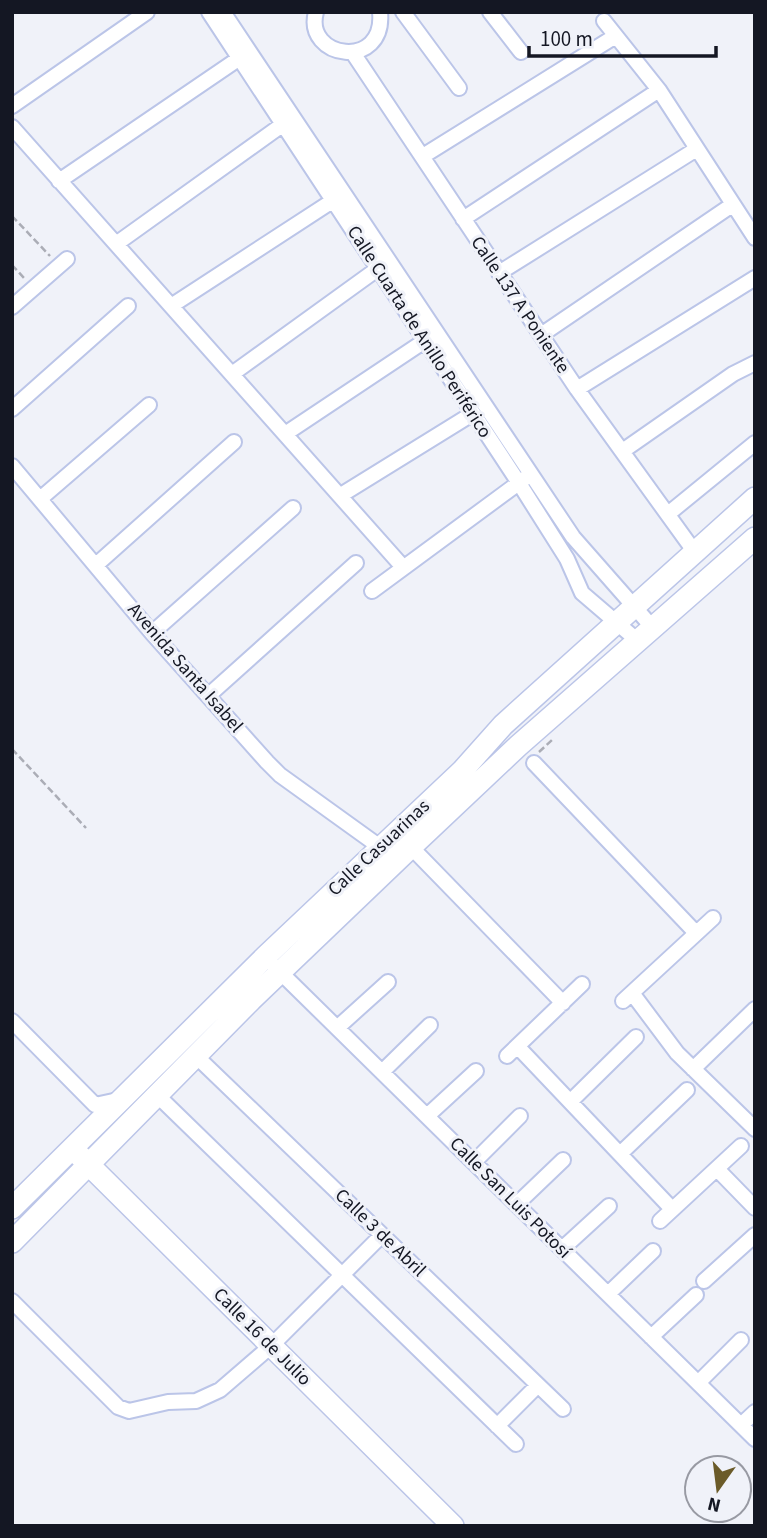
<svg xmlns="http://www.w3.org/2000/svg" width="767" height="1538" viewBox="0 0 767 1538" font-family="'Source Sans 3',sans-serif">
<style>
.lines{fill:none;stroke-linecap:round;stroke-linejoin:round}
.street-casing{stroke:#bbc5e8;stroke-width:18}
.secondary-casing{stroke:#bbc5e8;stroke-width:24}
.path{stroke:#abadb6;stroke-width:2.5;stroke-dasharray:7 3.5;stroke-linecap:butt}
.street{stroke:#fff;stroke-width:14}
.secondary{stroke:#fff;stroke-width:21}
.labels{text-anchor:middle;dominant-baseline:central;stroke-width:6;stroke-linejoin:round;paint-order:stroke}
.street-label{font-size:19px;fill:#141723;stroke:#f0f2f9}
</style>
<rect width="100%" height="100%" fill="#f0f2f9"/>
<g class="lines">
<defs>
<path id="street" d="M209,12L519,483L567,559L582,593L638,641
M223,12L573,537L653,628
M316,12C303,59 386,71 380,12
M403,12L459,88
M490,12L521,52
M604,21L659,90L755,238
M353,53L577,389L694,551
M12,106L147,12
M12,127L402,566
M423,156L614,37
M59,181L247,53
M463,219L659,90
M116,244L282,125
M499,273L695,150
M171,306L340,196
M12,307L67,259
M541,335L732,205
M232,374L376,270
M577,389L755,278
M12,409L128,306
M285,434L429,338
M624,450L733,374L755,363
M12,466L152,633L267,762L280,775L380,847
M341,495L472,414
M40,499L149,405
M668,514L755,443
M96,565L234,442
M372,591L524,479
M152,633L293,508
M209,695L356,563
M534,763L696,933
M411,847L563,1003
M274,966L755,1439
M632,993L677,1053L755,1129
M623,1001L713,918
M12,1021L95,1105L118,1100
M337,1028L388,982
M518,1047L672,1209
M507,1056L582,984
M197,1057L563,1409
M693,1069L755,1009
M382,1072L430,1025
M158,1096L516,1444
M571,1101L636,1037
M427,1116L476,1071
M621,1153L687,1090
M474,1162L520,1116
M717,1169L755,1208
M517,1204L563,1160
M660,1221L741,1146
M562,1249L609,1206
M704,1281L755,1235
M608,1294L653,1251
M12,1301L118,1407L129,1411L168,1402L196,1401L220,1390L271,1346L382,1235
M651,1337L696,1295
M698,1383L741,1340
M741,1425L755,1412
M497,1426L538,1385"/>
<path id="secondary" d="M79,1155L453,1526
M12,1208L265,957L462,771L503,725L755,498
M12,1242L251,1000L411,847L518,746L755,538"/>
</defs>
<use href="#street" class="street-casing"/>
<use href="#secondary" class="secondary-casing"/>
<path class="path" d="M12,216L50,256
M12,265L24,278
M12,749L86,828
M539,752L552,740"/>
<use href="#street" class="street"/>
<use href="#secondary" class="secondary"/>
</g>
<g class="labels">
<g class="street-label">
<text transform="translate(520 305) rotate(56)">Calle 137 A Poniente</text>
<text transform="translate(419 332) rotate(57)">Calle Cuarta de Anillo Periférico</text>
<text transform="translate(185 668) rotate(49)">Avenida Santa Isabel</text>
<text transform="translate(379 848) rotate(-43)">Calle Casuarinas</text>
<text transform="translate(510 1198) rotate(45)">Calle San Luis Potosí</text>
<text transform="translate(380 1233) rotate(44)">Calle 3 de Abril</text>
<text transform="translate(262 1337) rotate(45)">Calle 16 de Julio</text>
</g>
</g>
<rect width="767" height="1538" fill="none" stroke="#141723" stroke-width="28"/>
<g transform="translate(718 1489) rotate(194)"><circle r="33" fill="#f0f2f9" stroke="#989aa3" stroke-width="2"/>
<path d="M0-5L12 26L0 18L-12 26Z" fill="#6b5b29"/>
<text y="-10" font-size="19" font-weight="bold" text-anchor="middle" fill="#141723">N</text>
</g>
<path d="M529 46v10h187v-10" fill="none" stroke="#141723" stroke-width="3.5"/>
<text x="540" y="46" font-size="21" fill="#141723" stroke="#f0f2f9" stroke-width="5" paint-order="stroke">100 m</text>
</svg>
